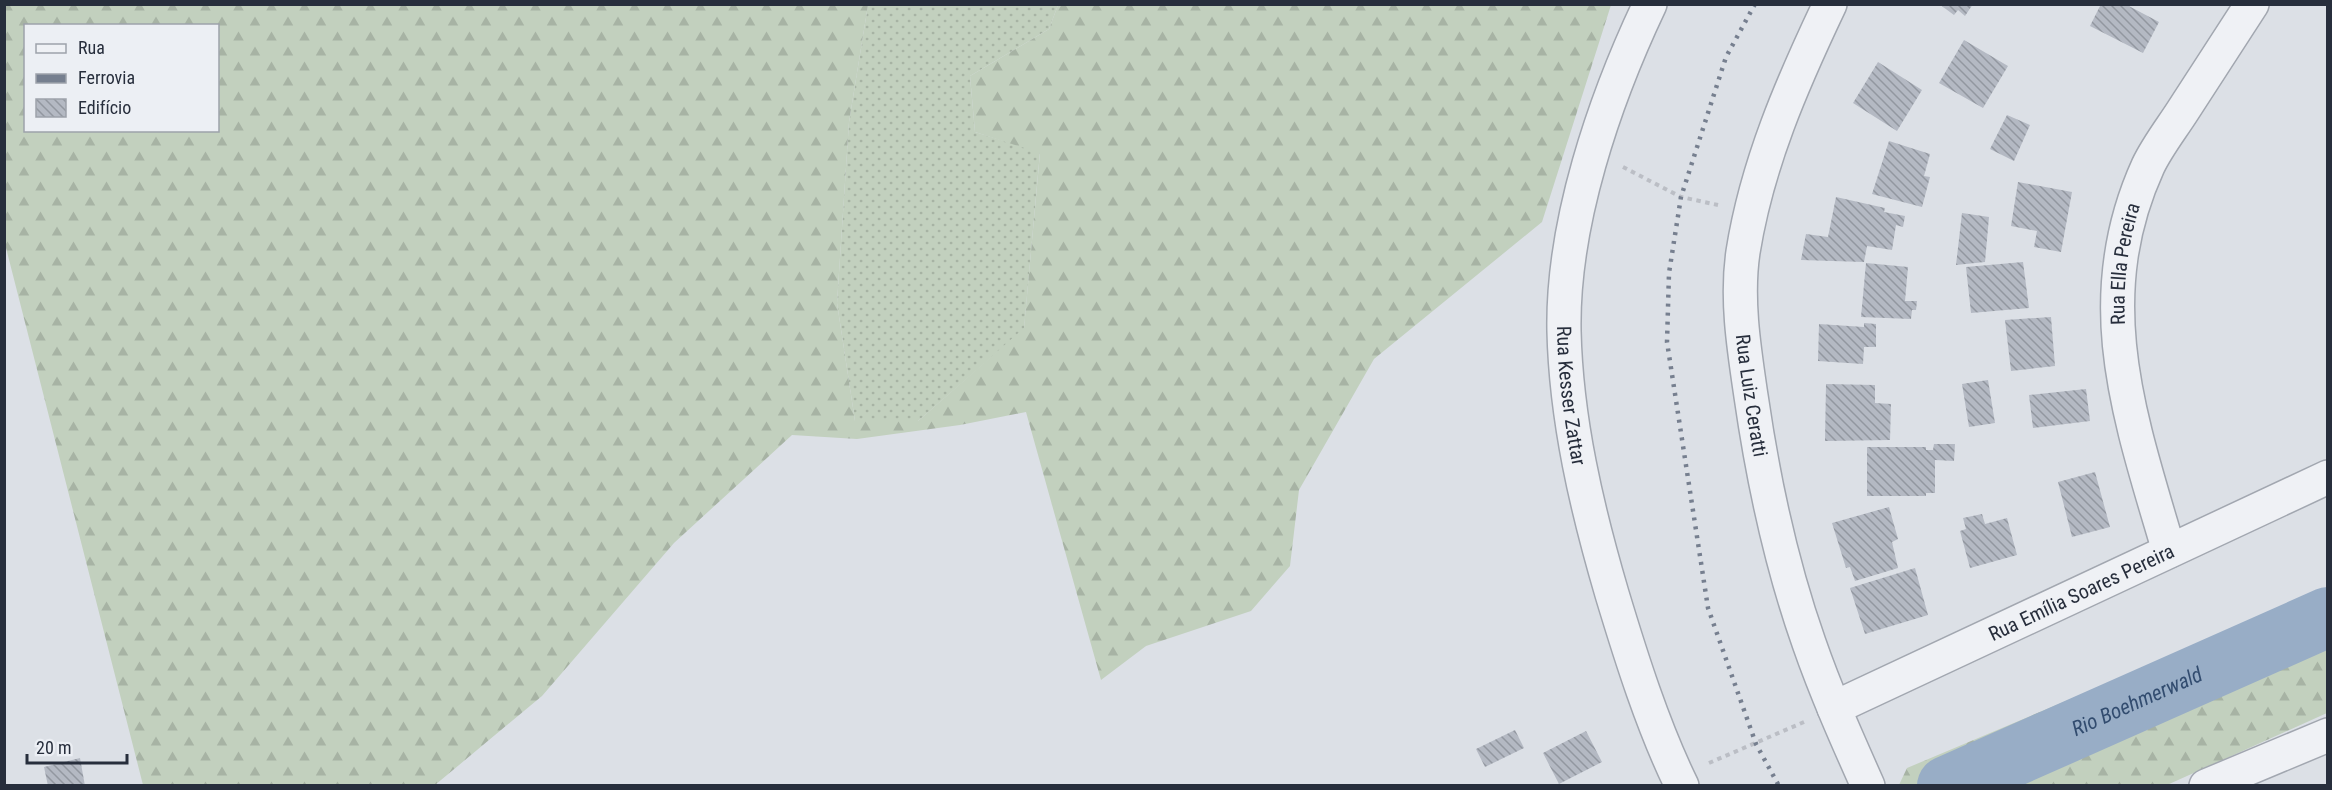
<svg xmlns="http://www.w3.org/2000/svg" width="2332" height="790" viewBox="0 0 2332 790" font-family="'Roboto Condensed',sans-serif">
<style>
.grass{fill:url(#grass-dots)}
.forest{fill:url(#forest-firs);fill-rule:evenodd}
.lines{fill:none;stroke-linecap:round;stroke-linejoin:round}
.river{stroke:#98adc6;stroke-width:60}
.building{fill:url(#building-back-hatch)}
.minor-casing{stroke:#a2a7b0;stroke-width:36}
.path{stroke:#bbbec5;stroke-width:4;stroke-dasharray:4.5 4.5;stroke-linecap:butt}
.minor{stroke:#eff1f5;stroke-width:33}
.rail{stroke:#767f8f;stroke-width:4.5;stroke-dasharray:3 6;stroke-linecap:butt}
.labels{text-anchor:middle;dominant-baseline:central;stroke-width:5;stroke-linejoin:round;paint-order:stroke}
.street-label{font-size:20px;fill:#272e3c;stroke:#eceff4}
.water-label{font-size:21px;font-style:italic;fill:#324c6f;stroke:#eceff4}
</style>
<defs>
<pattern id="grass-dots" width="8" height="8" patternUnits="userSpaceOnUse" patternTransform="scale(1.5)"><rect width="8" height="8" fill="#c2d0be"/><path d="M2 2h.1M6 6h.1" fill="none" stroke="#a7b3a4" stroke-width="1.8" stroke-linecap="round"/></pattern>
<pattern id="forest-firs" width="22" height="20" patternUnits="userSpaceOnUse" patternTransform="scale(1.5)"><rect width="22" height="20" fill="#c2d0be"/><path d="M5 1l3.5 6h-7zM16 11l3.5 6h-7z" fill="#a7b3a4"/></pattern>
<pattern id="building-back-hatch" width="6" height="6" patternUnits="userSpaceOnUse" patternTransform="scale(1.5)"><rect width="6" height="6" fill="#b4b9c3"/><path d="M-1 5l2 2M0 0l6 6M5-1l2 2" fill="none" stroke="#9297a0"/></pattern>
</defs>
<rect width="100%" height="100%" fill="#dce0e6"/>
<path class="grass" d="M868,5H1058L1049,29L970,76L975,132L1040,152L1024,329L918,421H855L837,303L849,122Z"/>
<path class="forest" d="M4,5H868L849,122L837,303L855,421H918L1024,328L1040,153L975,132L970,76L1049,29L1058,5H1611L1542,222L1374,359L1299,490L1290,566L1251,611L1146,646L1101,680L1026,412L960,425L857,439L792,435L674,543L542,696L435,785H143L5,244ZM26,26H218V130H26Z
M2327,591V713L2167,785H1899L1907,768Z"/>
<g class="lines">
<path class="river" id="s1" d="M1947,786L2328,617"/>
</g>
<path class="building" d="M1939,4H1973L1965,16L1958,10L1954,15Z
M2101,4H2125L2159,22L2143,53L2090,26Z
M1964,40L2008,66L1983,108L1939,83Z
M1878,62L1922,90L1897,131L1853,103Z
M2007,115L2030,125L2014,161L1990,149Z
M1889,141L1930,154L1924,176L1930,177L1922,207L1872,194Z
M2018,182L2072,192L2061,252L2034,247L2037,231L2011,226Z
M1836,197L1885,208L1884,212L1905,216L1903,227L1896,225L1892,250L1867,246L1864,262L1801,260L1806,234L1828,237Z
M1962,213L1989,217L1985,262L1956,265Z
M2023,262L2029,308L1971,313L1966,267Z
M1866,263L1908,267L1905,301H1917L1916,310H1912L1911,319L1861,317Z
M2051,317L2055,366L2011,371L2005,320Z
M1864,323L1876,324V347H1864L1863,364L1818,361L1819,324L1864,327Z
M1988,380L1995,423L1969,427L1962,384Z
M1826,384L1875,385V403L1891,404L1890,440L1825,441Z
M2086,389L2090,421L2033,428L2029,395Z
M1934,444H1955L1954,461L1935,460V493H1926V496H1867V447H1926V450H1933Z
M2095,472L2110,527L2072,537L2058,482Z
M1889,507L1898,539L1892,542L1898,568L1855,581L1850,567L1846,568L1832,523Z
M1982,514L1985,524L2007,518L2017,555L1970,568L1960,531L1966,529L1963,518Z
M1915,568L1928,615L1865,634L1850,588Z
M1515,730L1524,748L1485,767L1476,749Z
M1586,731L1602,762L1559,784L1543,753Z
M80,758L85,786H48L44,767Z"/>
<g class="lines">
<defs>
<g id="minor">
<path id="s2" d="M1650,4C1604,101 1562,224 1564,331C1566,420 1587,509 1612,594C1631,657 1653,727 1682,786"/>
<path id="s3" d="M1830,4C1792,84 1757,164 1743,252C1736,299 1744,349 1751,396C1763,479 1781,564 1809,643C1826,692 1847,739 1868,786"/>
<path id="s4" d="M2169,551C2130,418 2087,300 2148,166C2157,147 2171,129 2182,112C2205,76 2229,40 2252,4"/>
<path id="s5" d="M1834,708L2328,477"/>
<path d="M2206,786L2328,735"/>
</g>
</defs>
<use href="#minor" class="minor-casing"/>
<path class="path" d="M1623,167L1681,197L1718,205
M1709,763L1804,722"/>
<use href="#minor" class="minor"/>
<path class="rail" d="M1755,4L1726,57L1681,197L1669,273L1667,342L1708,608L1756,744L1779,786"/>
</g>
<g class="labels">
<g class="street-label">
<text stroke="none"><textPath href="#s4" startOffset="294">Rua Ella Pereira</textPath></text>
<text stroke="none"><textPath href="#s2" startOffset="406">Rua Kesser Zattar</textPath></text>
<text stroke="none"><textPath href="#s3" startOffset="408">Rua Luiz Ceratti</textPath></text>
<text stroke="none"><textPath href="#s5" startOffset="273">Rua Emília Soares Pereira</textPath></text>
</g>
<g class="water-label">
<text stroke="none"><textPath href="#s1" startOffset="208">Rio Boehmerwald</textPath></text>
</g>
</g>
<rect width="2332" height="790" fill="none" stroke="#272e3c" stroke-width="12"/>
<rect x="24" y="24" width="195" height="108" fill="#eceff4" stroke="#9da2aa" stroke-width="1.5"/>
<rect x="36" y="44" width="30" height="9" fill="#eff1f5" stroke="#9da2aa" stroke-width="1.5"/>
<text x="78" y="54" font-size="18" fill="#272e3c">Rua</text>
<rect x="36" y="74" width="30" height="9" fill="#767f8f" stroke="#9da2aa" stroke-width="1.5"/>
<text x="78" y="84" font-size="18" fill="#272e3c">Ferrovia</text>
<rect x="36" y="99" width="30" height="18" fill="url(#building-back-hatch)" stroke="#9da2aa" stroke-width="1.5"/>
<text x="78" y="114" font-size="18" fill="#272e3c">Edifício</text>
<path d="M27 754v9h100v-9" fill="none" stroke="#272e3c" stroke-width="3"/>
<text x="36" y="754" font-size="18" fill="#272e3c" stroke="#eceff4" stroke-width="4.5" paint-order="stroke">20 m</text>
</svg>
